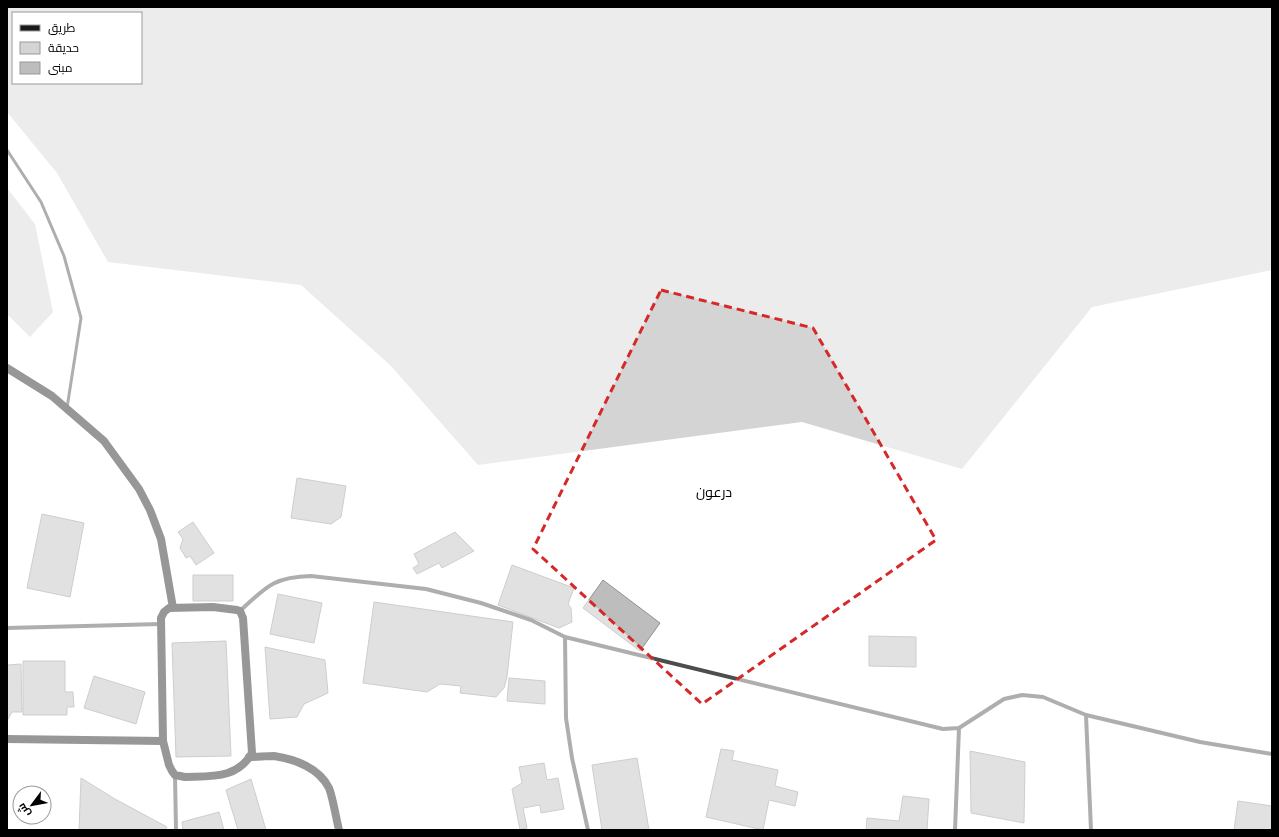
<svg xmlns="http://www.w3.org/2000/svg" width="1279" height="837" viewBox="0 0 1279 837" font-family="'PT Sans Narrow',Cairo,sans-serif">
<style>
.green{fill:#d4d4d4;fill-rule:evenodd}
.building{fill:#bdbdbd;stroke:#919191}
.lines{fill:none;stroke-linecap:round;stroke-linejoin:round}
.lane{stroke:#4d4d4d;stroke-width:3}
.street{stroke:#4d4d4d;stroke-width:4}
.secondary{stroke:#1a1a1a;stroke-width:8}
.marked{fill:none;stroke:#d62828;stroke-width:3;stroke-dasharray:8 5;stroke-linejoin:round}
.labels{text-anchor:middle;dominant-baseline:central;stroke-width:3;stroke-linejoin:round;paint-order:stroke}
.quarter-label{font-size:14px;fill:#000;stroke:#fff}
</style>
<rect width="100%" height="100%" fill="#fff"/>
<path class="green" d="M7,7H1272V270L1092,307L962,469L802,422L478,465L391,366L301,285L108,262L57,173L7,112ZM13,13H141V83H13Z
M7,188L35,224L53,312L30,337L7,314Z"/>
<path class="building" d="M297,478L346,486L341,517L331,524L291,518Z
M42,514L84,523L70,597L27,588Z
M193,522L214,553L196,565L190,556L186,558L180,548L183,539L178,532Z
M455,532L474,551L442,568L439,563L417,574L413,568L419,564L414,554Z
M512,565L574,588L568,604L571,608L572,622L559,628L498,605Z
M193,575H233V601H193Z
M603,580L660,623L640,651L583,608Z
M278,594L322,603L314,643L270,634Z
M374,602L513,622L507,677L504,688L496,697L460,693L461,686L440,684L427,692L363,683Z
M869,636L916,637V667L869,666Z
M226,641L231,756L176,757L172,643Z
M265,647L325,660L328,693L304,704L297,717L270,719Z
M23,661H65V692H73L74,707H67V715H23Z
M21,664L22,712H12L7,721V665Z
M94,676L145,692L136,724L84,708Z
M509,678L545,681V704L507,701Z
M721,749L734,751L732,760L778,770L775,786L798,792L795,806L769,800L763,830L706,817Z
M970,751L1025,762L1024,823L971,813Z
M637,758L649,830H602L592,765Z
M544,763L547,780L558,778L564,809L541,813L540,805L523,808L527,828L520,830L512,789L522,783L519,767Z
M81,778L115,799L167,827L165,830H79Z
M251,779L266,830H238L226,790Z
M903,796L929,799L927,830H866L867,818L899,821Z
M1238,801L1272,806V830H1234Z
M219,812L224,830H183L182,822Z"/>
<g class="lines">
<path class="lane" d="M7,150L41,202L64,256L81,318L67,408"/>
<path class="street" d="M240,611C266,587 273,577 311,576L426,589L481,603L531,620L565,637L943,729L959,728L1004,699L1022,695L1043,697L1086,715L1200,742L1272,754
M7,628L161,624
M565,637L566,718L572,758L588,830
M1086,715L1091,830
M175,775L176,830
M955,830L959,728"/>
<path class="secondary" d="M7,368L52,396L104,441L139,489L150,510L161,539L173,608
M213,607L237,610L240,611L243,618L252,753C237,779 212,776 185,777L175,775L172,771L169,765L163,741L161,618L164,612L169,608Z
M7,739L163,741
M249,757C257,757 266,756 274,756C295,759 319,768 329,788C333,798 336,818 339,830"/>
</g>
<path d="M0 0H1279V837H0ZM661,290L813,328L936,540L702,704L533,549Z" fill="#fff" fill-opacity=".55" fill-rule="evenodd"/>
<path class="marked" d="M661,290L813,328L936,540L702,704L533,549Z"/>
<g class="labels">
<g class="quarter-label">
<text x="714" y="492">درعون</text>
</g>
</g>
<rect width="1279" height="837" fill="none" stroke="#000000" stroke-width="16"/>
<rect x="12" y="12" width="130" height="72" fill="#ffffff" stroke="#999999"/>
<rect x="20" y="25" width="20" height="6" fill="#1a1a1a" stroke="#999999"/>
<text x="48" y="32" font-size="12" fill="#000000">طريق</text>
<rect x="20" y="42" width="20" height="12" fill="#d4d4d4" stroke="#999999"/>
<text x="48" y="52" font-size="12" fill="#000000">حديقة</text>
<rect x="20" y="62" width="20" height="12" fill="#bdbdbd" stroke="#999999"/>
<text x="48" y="72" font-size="12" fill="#000000">مبنى</text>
<g transform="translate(32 805) rotate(238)"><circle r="19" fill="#ffffff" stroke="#999999"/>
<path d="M0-3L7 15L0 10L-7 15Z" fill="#000000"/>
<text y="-6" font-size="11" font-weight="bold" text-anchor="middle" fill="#000000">ش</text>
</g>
</svg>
